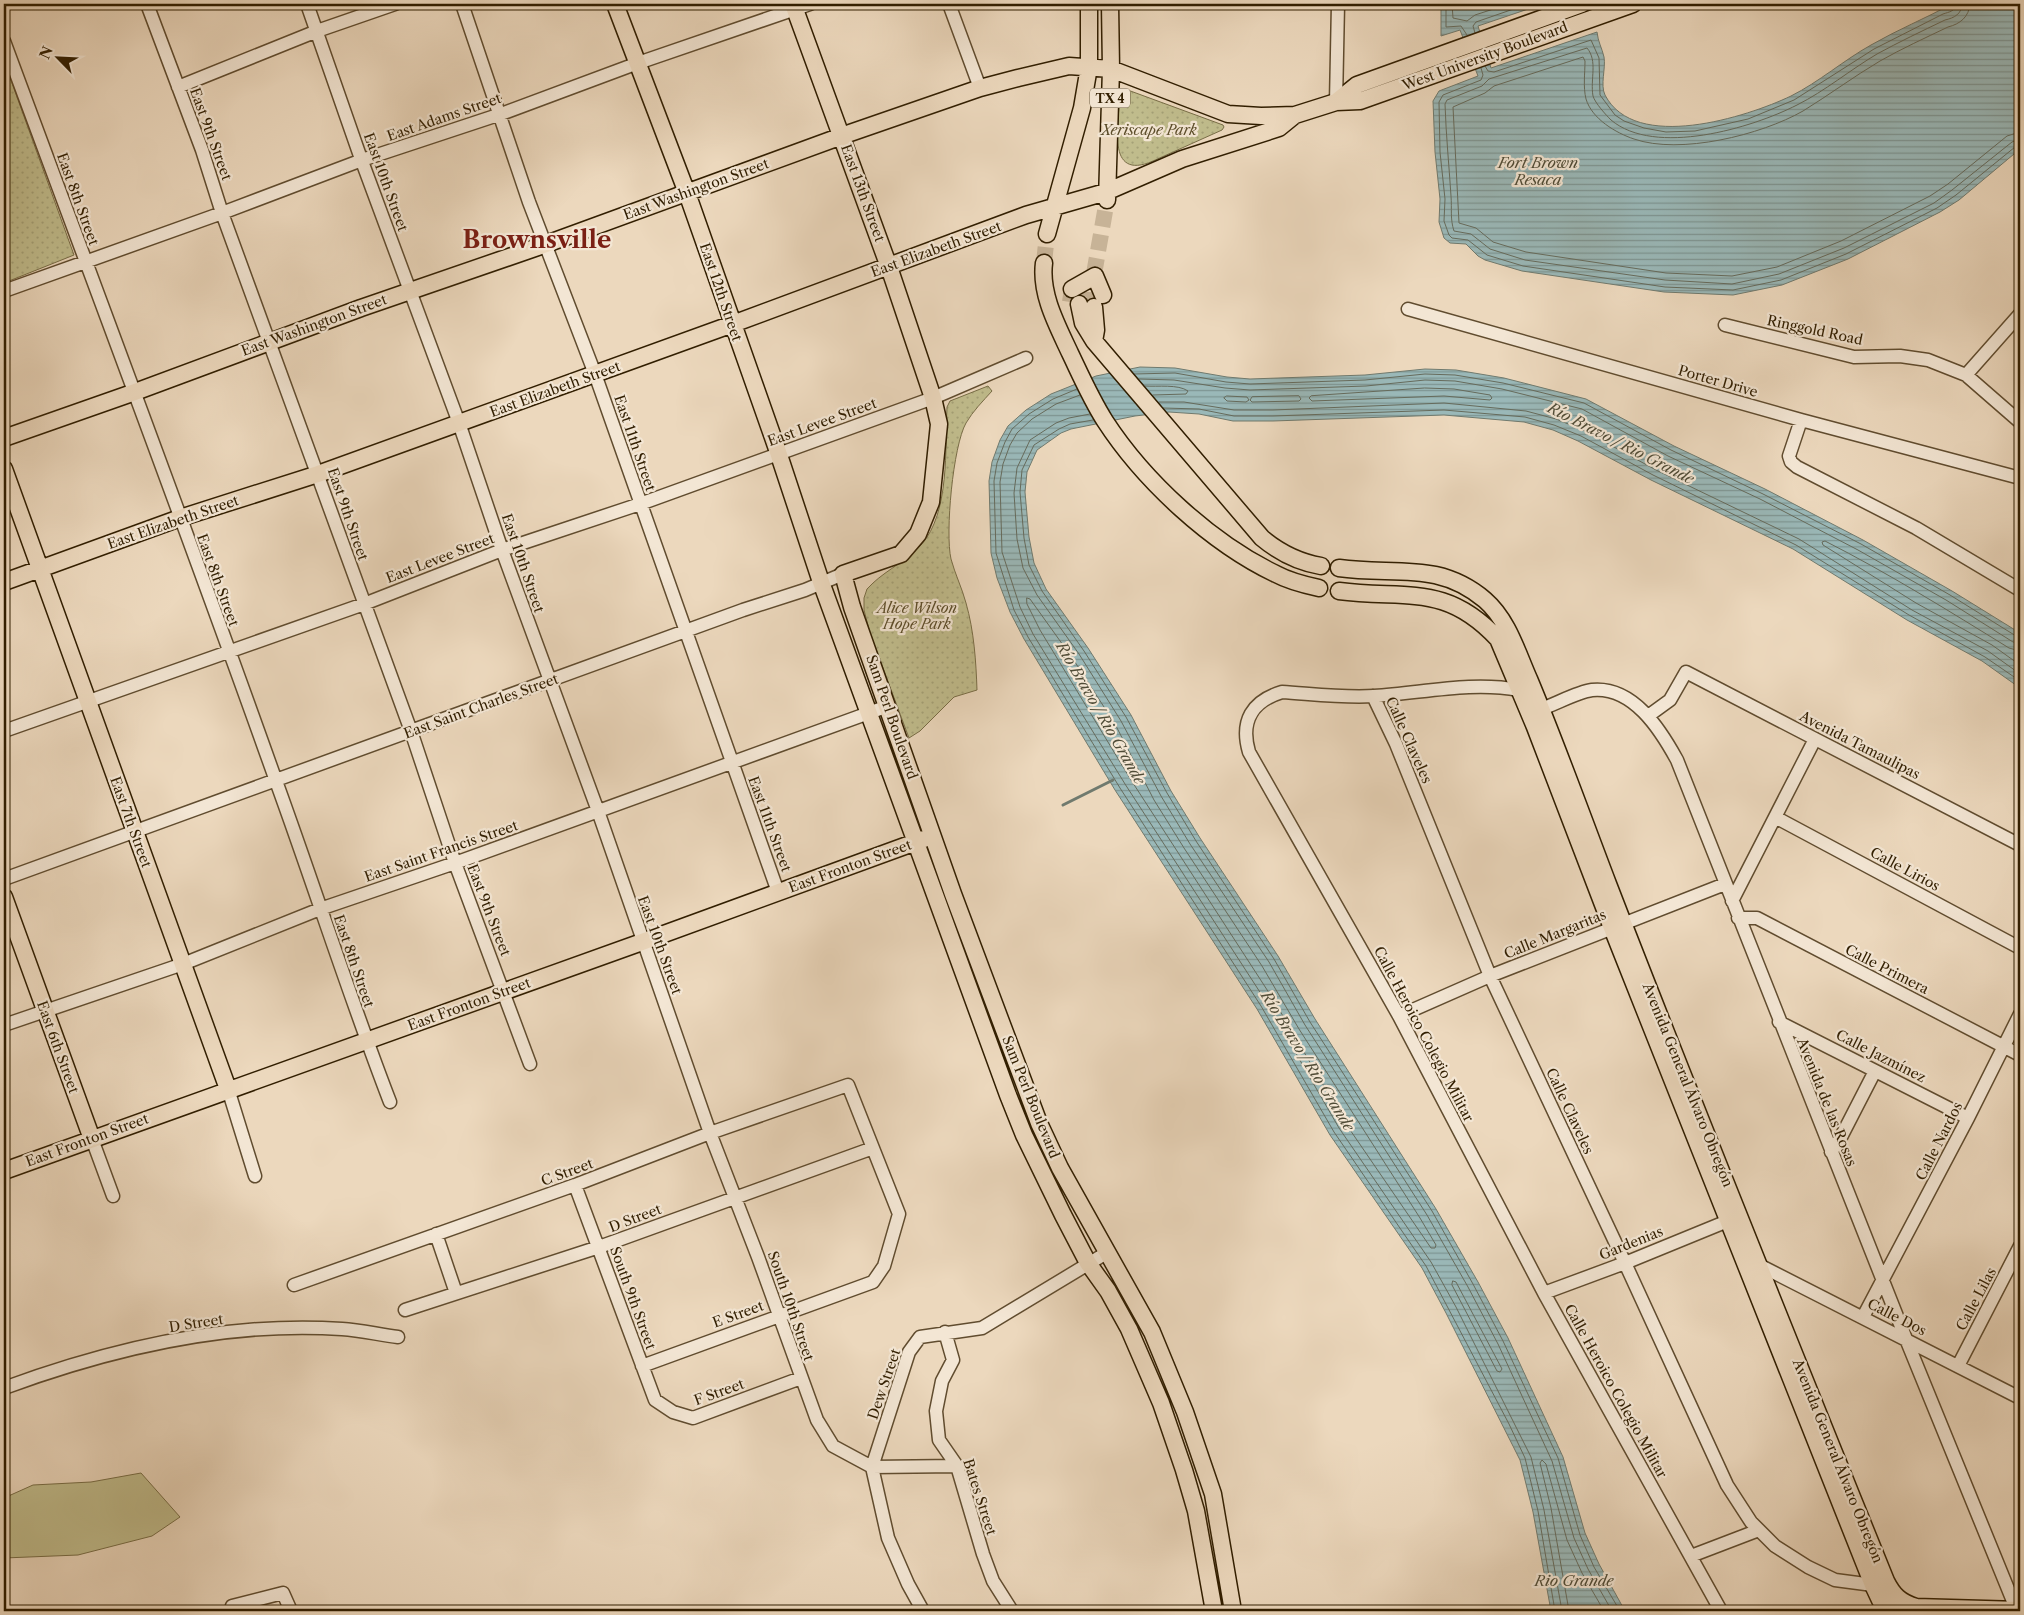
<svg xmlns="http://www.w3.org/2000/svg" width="2024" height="1615" viewBox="0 0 2024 1615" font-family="'Libre Caslon Text',serif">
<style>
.grass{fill:#c0bc8c;stroke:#786d46}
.park{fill:url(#park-dots);stroke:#786d46}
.water{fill:url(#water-rules);stroke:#707a6e}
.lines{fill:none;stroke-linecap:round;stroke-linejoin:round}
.shore{stroke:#666b5c;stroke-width:1}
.stream{stroke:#707a6e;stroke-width:3}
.major-tunnel{stroke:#c7b397;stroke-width:16;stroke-dasharray:16 8;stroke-linecap:butt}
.minor-casing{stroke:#604c2f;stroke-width:15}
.major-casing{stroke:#311e00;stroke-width:19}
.minor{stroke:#f3e6d4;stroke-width:12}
.major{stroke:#ecd8bd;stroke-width:16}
.labels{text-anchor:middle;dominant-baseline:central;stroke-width:4.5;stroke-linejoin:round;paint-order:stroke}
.shield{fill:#f3e6d4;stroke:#6b5a40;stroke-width:1}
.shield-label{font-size:12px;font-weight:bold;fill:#311e00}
.street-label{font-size:14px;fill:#311e00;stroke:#f3e6d4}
.park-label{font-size:14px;font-style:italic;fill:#5c4d2a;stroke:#f3e6d4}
.water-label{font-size:15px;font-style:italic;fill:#504c37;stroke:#f3e6d4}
.town-label{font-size:24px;font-weight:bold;fill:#7a1f14;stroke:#f3e6d4}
</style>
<defs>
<pattern id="park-dots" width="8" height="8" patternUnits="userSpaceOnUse" patternTransform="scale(1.25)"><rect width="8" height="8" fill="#c0bc8c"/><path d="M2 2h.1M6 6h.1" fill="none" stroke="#a5a177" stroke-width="1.8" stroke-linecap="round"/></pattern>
<pattern id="water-rules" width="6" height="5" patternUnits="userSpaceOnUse" patternTransform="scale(1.25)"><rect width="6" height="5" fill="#9ab8b8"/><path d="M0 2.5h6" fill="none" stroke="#7e9593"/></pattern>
</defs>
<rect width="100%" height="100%" fill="#ecd8bd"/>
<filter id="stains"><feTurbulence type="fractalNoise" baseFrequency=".004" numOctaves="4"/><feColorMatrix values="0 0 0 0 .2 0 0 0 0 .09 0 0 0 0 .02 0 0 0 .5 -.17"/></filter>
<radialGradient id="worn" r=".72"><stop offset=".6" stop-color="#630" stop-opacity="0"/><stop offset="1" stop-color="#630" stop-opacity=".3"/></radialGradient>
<path class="grass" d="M141,1473L180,1517L152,1536L78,1555L4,1558V1498L33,1485L91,1482Z"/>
<path class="park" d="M4,61L74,255L4,283Z
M1125,89L1223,125L1224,127L1222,130L1153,161C1105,182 1119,122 1120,94Z
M988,386L992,391C983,401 973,411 966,423C953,446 945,533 951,559C955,574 962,588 966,603C974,631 976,661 977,690L954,697L920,731L909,738L870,633L864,610V598L867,589L873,583C888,569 908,560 921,545C950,513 945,448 947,407L950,401Z"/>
<path class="water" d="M1441,4H1543L1478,26L1491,68L1597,32C1598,42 1602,48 1604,57C1606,68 1600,85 1605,95C1635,153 1747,117 1791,96C1819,82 1844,60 1871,45C1897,30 1926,18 1952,4C1958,2 2010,4 2020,4V149L1959,200L1940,212L1848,259L1782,285L1733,295L1664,292L1522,271L1485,260L1478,256L1466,244L1450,243L1444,238L1439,222L1440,199L1435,152L1433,101L1439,91L1478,76L1460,30L1441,36Z
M1140,367L1175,368L1227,377L1250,379L1365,375L1425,369L1456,370L1504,378L1586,399L1674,446L1765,489L1863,540L1952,591L2020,633V688L1982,661L1907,620L1793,549L1651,480L1578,441L1553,430L1524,422L1444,415L1273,421H1233L1199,414L1169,412L1135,416L1071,429L1061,433L1037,450L1027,472L1025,492L1029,537L1034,563L1046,589L1088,648L1131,715L1171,791L1200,838L1278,956L1315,1019L1436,1209L1478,1282L1508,1338L1563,1457L1585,1533L1599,1564L1625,1611H1551L1533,1512L1520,1460L1446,1313L1422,1268L1330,1135L1257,1009L1115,790L1024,639L1010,612L997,578L991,553L989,481L992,462L1000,440L1008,426L1026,410L1051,394L1096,376Z"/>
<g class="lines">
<path class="shore" d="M1446,4V27L1461,26L1467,35
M1452,4L1453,18L1467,21L1475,15L1509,4
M1962,4C1962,14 1954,18 1945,20C1922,31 1899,42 1877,54C1850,70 1825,91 1797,105C1752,128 1655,157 1611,120C1606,115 1595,103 1593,96C1590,79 1598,61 1587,48L1489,79L1482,86L1447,100L1445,104C1446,135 1449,165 1451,196C1452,209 1450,219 1454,231L1471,234L1490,249L1525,260L1665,280L1732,284L1779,274L1844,248L1934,203L1952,190L2012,142L2020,139
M1970,4C1969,17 1960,24 1948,27C1925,38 1901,49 1880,61C1853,77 1829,95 1803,111C1761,135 1680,155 1634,139C1616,133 1592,119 1586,99C1583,87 1585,73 1585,61L1583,57L1494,86L1485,93L1453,107L1459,223L1476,228L1493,242L1526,252L1666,273L1732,276L1777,267L1841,241L1930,196L1948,184L2007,136L2020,132
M1475,33L1473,26L1476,22L1528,4
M1485,66L1488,71L1494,72L1591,40L1599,58L1600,95L1615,115L1624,121L1644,128L1666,132L1695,131L1748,119L1794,100L1874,49L1943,14C1949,12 1956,11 1956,4
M1481,68L1483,75L1481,80L1443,95L1439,102L1440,152L1445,199L1444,221L1449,235L1452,238L1468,240L1487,255L1523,266L1665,287L1733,290L1781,280L1846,254L1937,208L1956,195L2015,147L2020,146
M1134,374L1175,373L1226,382L1250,384L1365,380L1425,374L1455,375L1503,383L1584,403L1671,450L1763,494L1861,544L1950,595L2016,636L2020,637
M1139,379L1174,380L1225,388L1250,390L1366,386L1425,380L1455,381L1502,389L1582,409L1668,456L1760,499L1858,550L1946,600L2013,642L2020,643
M1145,386C1158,387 1178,384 1188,391L1186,394L1153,395
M1425,388L1454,389L1490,395L1492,398L1490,400L1444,396L1312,401L1309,398L1311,396Z
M1077,389L1053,399L1029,414L1012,429L1005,442L997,463L994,481L996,553L1014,610L1028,637L1120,788L1261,1006L1334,1132L1426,1266L1509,1424L1525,1458L1538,1511L1555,1611
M1080,395L1056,404L1032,419L1017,433L1010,445L1003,464L1000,482L1002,552L1020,607L1033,634L1125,784L1267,1003L1339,1128L1431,1262L1456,1307L1531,1457L1544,1510L1562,1611
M1227,396L1247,397L1249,400L1246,402L1227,401L1224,398Z
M1299,396L1301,399L1299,401L1252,402L1250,400L1252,397Z
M1159,402H1184L1234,410H1273L1444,403L1526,411L1556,419L1583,430L1656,470L1799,539L1912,610L1988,651L2020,674
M1163,408L1199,409L1234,416H1273L1444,410L1525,417L1554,425L1581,436L1653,475L1796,545L1909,615L1985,657L2020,681
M1090,414L1069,418L1056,423L1030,440L1017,468L1014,493L1017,539L1023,568L1037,595L1079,654L1121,721L1161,796L1190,844L1269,962L1305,1025L1427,1215L1468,1287L1498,1344L1552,1461L1574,1538L1588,1569L1612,1611
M1093,420L1070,424L1059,429L1034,445L1022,470L1020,492L1024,538L1029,565L1042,591L1084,651L1126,717L1167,793L1196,841L1274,959L1310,1022L1432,1211L1473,1284L1503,1341L1558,1458L1580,1535L1594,1567L1620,1611
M1027,598L1030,599L1073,659L1115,724L1154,800L1184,848L1262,966L1299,1029L1420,1218L1436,1245L1435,1248H1431L1346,1124L1273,999L1131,780L1040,630L1027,604Z
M2020,651L2009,648C1949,611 1888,573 1825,541L1822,542L1823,545L1916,603L1992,645L2020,665
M1453,1281L1456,1282L1502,1369L1500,1372L1497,1371L1452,1285Z
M1569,1611L1551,1508L1540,1463L1542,1460L1546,1464L1567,1540L1582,1573L1604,1611"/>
<path class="stream" d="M1063,805L1113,780"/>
<path class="major-tunnel" d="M1044,263L1047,234
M1094,274L1107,200
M1070,302L1072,289
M1087,305L1088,292"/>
<defs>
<path id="minor" d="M147,4L202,150L222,213L411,731L455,863L530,1064
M307,4L360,156L459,423L502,550L598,811L710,1133L758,1257L817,1420L833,1446L872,1467L957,1466
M462,4L529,202L595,374L778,892
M949,4L980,88
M4,41C95,287 188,533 276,781C315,888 349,996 390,1102
M178,87L317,31L395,4
M1336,102L1338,4
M4,291L222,213L362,160L501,114L638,63L810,4
M1408,309L1801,420L2020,478
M1725,325L1854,357L1900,356L1928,360L1966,375L2020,314
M1966,375L2020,422
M1801,420L1789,456L1791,462L1797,467L1916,528L2020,590
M1519,690C1471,681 1423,693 1374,696C1344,698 1313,694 1282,692C1252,701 1240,721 1249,752L1399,1016L1544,1293L1721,1611
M1373,696L1396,744L1490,976L1625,1263L1727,1485L1751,1522L1775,1546L1808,1567L1835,1580L1873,1585
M1541,709C1556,704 1577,692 1592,690C1633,686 1660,729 1677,760L1906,1339L2017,1611
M1648,716L1670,700L1686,672L2020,845
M4,731L364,604L502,550L640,504L933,398L1026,358
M1775,817L2020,948
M4,879L743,610L805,590L843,574
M1732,901L1815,739
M1738,918H1757L2020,1055
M1399,1016L1490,976L1725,884
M1779,1022L1968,1118
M4,1025L183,964L320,909L455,863L888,706
M228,1089L255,1176
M92,1139L113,1196
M1831,1152L1840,1139L1875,1071
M575,1185L655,1400L673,1412L693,1418L801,1378
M436,1234L456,1293
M1759,1265L2020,1398
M294,1285L575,1185L710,1133L848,1085L899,1214L884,1266L873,1282L642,1366
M1544,1293L1625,1263L1735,1218
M405,1310L599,1247L873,1148
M1863,1317L1968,1118L2020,1014
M945,1332L953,1360L942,1381L936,1411L939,1440L957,1466L983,1554L993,1581L1012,1611
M1958,1366L2020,1246
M4,1388C110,1349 228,1321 342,1329C361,1330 380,1335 398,1337
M1691,1556L1759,1530
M234,1611L232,1606L283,1593L291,1611
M923,1611L908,1584L888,1538L872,1467L909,1352L920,1337L982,1328L1108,1252"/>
<path id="major" d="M615,4L687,193L776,446L821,582L1008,1095L1024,1135L1063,1215L1088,1263L1108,1291L1129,1329L1161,1403L1184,1470L1196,1511L1214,1611
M793,4L889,267L933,398L939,424L931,502L918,534L901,554L843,574L852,607L953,894L1039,1123L1060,1168L1152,1332L1185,1412L1213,1494L1233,1611
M1336,102L1357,85L1582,4
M1107,200L1111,69L1110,4
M1047,234L1082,108L1089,67V4
M1044,263C1040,294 1057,325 1070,353C1081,376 1091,399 1105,421C1144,481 1211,543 1276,574C1289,581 1305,585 1319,588
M1095,276L1103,295
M1072,289L1095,276
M1079,304L1083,323L1094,341L1262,538C1280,553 1298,562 1321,566
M1094,341L1096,330L1094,307
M4,438L135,392L361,308L538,247L850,133L980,88L1018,78L1069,66L1111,69L1228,114L1261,116L1295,115L1336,102L1360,101L1633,4
M4,469L228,1089
M1339,568C1393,576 1438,560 1485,600C1508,620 1517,652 1529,679C1557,746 1582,816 1608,884C1698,1117 1792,1349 1886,1581C1893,1595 1900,1602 1916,1607L2020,1610
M4,582L180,518L318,474L730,325L1026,215L1106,192L1182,159L1279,128L1295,115
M1339,591C1406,600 1445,582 1498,639L1535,727L1612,928L1873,1585L1880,1600L1891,1611
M4,897L92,1139
M4,1171L642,942L924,839"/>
</defs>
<use href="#minor" class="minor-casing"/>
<use href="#major" class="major-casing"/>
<use href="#minor" class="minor"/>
<use href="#major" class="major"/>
</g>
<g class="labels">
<rect class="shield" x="1090" y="88.5" width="40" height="19" rx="4"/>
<g class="shield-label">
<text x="1110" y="98">TX 4</text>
</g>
<g class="street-label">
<text transform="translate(1485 56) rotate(-20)">West University Boulevard</text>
<text transform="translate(444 117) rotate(-19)">East Adams Street</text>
<text transform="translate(211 134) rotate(70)">East 9th Street</text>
<text transform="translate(386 182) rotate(70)">East 10th Street</text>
<text transform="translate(696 189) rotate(-20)">East Washington Street</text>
<text transform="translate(863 193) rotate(70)">East 13th Street</text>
<text transform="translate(78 199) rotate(70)">East 8th Street</text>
<text transform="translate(936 249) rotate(-20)">East Elizabeth Street</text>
<text transform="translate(721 292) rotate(71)">East 12th Street</text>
<text transform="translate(314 325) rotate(-20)">East Washington Street</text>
<text transform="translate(1815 330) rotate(12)">Ringgold Road</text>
<text transform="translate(1718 381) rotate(16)">Porter Drive</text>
<text transform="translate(555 389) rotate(-20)">East Elizabeth Street</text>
<text transform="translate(822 422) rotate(-20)">East Levee Street</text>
<text transform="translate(635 443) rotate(71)">East 11th Street</text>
<text transform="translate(348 514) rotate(71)">East 9th Street</text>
<text transform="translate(173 522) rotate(-19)">East Elizabeth Street</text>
<text transform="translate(440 558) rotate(-21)">East Levee Street</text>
<text transform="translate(523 563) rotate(71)">East 10th Street</text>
<text transform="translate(218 580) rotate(70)">East 8th Street</text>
<text transform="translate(481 706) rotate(-20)">East Saint Charles Street</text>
<text transform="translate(892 717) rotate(71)">Sam Perl Boulevard</text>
<text transform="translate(1409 740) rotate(66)">Calle Claveles</text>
<text transform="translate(1860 745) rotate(27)">Avenida Tamaulipas</text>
<text transform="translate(131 822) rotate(70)">East 7th Street</text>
<text transform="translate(770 824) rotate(70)">East 11th Street</text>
<text transform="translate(441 851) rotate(-19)">East Saint Francis Street</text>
<text transform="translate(850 866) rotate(-20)">East Fronton Street</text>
<text transform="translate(1905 869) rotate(28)">Calle Lirios</text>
<text transform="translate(489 910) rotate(69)">East 9th Street</text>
<text transform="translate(1555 934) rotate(-22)">Calle Margaritas</text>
<text transform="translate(660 945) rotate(70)">East 10th Street</text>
<text transform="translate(354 961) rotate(71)">East 8th Street</text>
<text transform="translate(1887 969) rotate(27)">Calle Primera</text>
<text transform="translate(469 1004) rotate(-20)">East Fronton Street</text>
<text transform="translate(1424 1034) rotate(62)">Calle Heroico Colegio Militar</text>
<text transform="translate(58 1047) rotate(70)">East 6th Street</text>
<text transform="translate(1881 1056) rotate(27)">Calle Jazmínez</text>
<text transform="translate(1688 1085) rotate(68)">Avenida General Álvaro Obregón</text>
<text transform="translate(1031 1097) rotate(68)">Sam Perl Boulevard</text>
<text transform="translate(1827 1102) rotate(68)">Avenida de las Rosas</text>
<text transform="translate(1570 1111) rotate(65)">Calle Claveles</text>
<text transform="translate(87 1140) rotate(-20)">East Fronton Street</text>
<text transform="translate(1939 1141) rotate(-63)">Calle Nardos</text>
<text transform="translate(567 1172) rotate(-20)">C Street</text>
<text transform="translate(635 1218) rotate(-21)">D Street</text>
<text transform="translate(1631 1243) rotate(-22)">Gardenias</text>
<text transform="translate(633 1298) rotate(70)">South 9th Street</text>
<text transform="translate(1976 1299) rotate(-62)">Calle Lilas</text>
<text transform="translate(791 1306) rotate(71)">South 10th Street</text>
<text transform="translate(738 1314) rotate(-20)">E Street</text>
<text transform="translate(1897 1317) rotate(27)">Calle Dos</text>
<text transform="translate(196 1323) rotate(-9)">D Street</text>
<text transform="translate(884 1384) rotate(-71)">Dew Street</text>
<text transform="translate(1616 1391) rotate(61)">Calle Heroico Colegio Militar</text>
<text transform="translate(719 1392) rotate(-20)">F Street</text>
<text transform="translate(1838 1461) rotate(68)">Avenida General Álvaro Obregón</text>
<text transform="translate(980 1497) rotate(72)">Bates Street</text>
</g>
<g class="park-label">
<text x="1149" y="130">Xeriscape Park</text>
<text x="917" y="608">Alice Wilson<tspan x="917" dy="16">Hope Park</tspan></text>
</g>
<g class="water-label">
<text x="1538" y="162">Fort Brown<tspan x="1538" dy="17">Resaca</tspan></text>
<text transform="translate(1621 443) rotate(27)">Río Bravo / Rio Grande</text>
<text transform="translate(1101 713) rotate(60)">Río Bravo / Rio Grande</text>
<text transform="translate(1308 1061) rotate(58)">Río Bravo / Rio Grande</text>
<text x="1574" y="1580">Rio Grande</text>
</g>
<g class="town-label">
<text x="537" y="239">Brownsville</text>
</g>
</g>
<rect width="2024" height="1615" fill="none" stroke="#ecd8bd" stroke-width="20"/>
<rect x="5" y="5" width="2014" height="1605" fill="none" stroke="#311e00" stroke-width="2.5"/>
<rect x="10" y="10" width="2004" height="1595" fill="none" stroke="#311e00"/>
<g transform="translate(58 58) rotate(294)" stroke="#f3e6d4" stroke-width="4" paint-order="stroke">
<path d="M0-4L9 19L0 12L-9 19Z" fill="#311e00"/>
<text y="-8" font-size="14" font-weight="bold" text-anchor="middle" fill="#311e00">N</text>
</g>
<rect width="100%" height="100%" filter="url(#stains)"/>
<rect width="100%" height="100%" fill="url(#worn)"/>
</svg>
